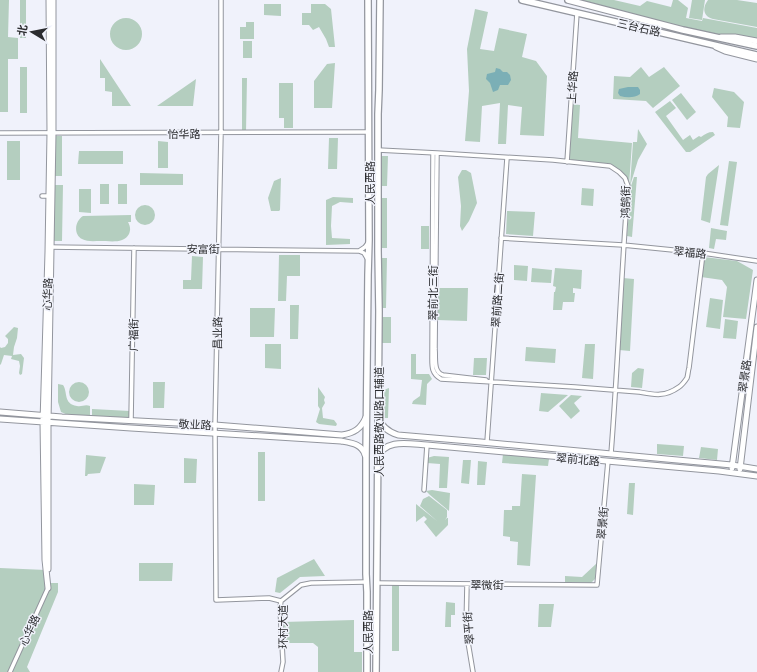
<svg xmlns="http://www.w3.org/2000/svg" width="757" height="672" viewBox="0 0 757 672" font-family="Manrope,'Noto Sans SC',sans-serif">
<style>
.green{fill:#b4cebf}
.water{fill:#7bafb6}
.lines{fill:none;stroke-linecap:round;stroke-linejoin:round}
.street-casing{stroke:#93969e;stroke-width:5.5}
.secondary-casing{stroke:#93969e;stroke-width:7}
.primary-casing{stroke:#93969e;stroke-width:8}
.street{stroke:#fff;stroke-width:3.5}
.secondary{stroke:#fff;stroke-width:5}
.primary{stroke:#fff;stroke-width:5.5}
.labels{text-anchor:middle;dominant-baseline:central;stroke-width:3;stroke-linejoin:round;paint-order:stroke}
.street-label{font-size:11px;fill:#2b2c2f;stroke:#f0f2fb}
</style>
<rect width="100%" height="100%" fill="#f0f2fb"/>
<path class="green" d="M0,0H9L8,37L18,38V59H8V112H0Z
M20,0H26V38H20Z
M569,0H614L640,6L647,1L671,7L673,0H678L688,8L686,18L702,21L703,18L757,28V41L715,37Z
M692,0H705L702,20L689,18Z
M708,0H737L757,3V27L713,19C703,16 702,8 708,0Z
M264,4H281V16L264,15Z
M311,4H325L331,9L335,47H329L326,39L319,27L313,30L309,25H302V13H311Z
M475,9L488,12L480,49L494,51L499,28L527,34L522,57L536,61L547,76L544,136L520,135L522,107L508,105L506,144H498L500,103L482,106L480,142L465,141L469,91L467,49Z
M110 34a16 16 0 1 1 32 0a16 16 0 1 1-32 0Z
M246,22H254V39H240V27H246Z
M243,41H252V58H243Z
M100,59L131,106H112V92L105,91V78H100Z
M335,63L332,108H314V81L327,64Z
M20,67H27V113H20Z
M641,67L649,77L664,67L680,86L653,108L646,101L613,99L614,76L630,77Z
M242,78H247L246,132H242Z
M196,79L193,106H157Z
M279,83H293V128H284V118H279Z
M714,88L734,92L744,102L740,128L727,127L728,117L712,97Z
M681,93L696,112L687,120L672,100Z
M670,101L676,108L666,116L683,140L690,135L693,140L699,136L701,137C705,134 708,132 713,132L715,135L690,152H686L655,112Z
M572,104L580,105L578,138L632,143L629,185L626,177L619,170L611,164L568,160Z
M638,129L647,144L638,160L630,186L633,142H637Z
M55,136H62V176H55Z
M329,138H338L337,169H328Z
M7,141H20V180H7Z
M158,141L168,142V168H158Z
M79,151H123V164H78Z
M381,156H388L387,186H381Z
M729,161L737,162L728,226L720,225Z
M719,165L710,223L701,220L706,177L708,174Z
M462,170H466L471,173L477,203L469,221L462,231L460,226L461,206L458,177Z
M140,173L183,174V185H140Z
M634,177H637L632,237L627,236L631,186Z
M281,178L280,210L279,211H271L268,198L274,181Z
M100,184H109V204H100Z
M118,184H127V204H118Z
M54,185H63L62,241H54Z
M582,188L594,189L593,206L581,205Z
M79,189H91V213L79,212Z
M333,197L353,198V203L340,202L332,206L331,226L332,238L350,239V244L326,245V200Z
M380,198H387V248H380Z
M135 215a10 10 0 1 1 20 0a10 10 0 1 1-20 0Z
M507,211L535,212L533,236L506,234Z
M131,215V222H128C130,226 131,229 129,234C124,244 110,241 100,241C95,241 87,242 82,239C73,234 75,221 83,216Z
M421,226H429V249H421Z
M711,228L727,231L726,240L716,239L714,249L709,248Z
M279,255H300V276H287L286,301H278Z
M192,256L203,257L202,289H183V280H191Z
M704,257L737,261L753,270L746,319L723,317L727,287L722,280L701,277Z
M380,258H387L386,308H380Z
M514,265L528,266L527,281L514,280Z
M532,268L552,270L551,283L531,282Z
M555,268L582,270L581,289L573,288V293H575L574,302H563L562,310H553L554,292H555L556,287L553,286Z
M623,278L634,279L630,351L619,350Z
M437,288H468L467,321L437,320Z
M710,298L723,300L720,329L706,327Z
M290,305H299L298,339H290Z
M250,308H275L274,337H250Z
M381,317H391V343H381Z
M725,319L738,321L736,339L723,338Z
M14,327L18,328L17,338L14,347L13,355L21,354L24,358L22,374L20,375L19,373L20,366L19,361L11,359L12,356L4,355L1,364L0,365V347L1,348L5,347L8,343V339L5,336Z
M265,344H281V369L265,368Z
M585,344H595L593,379L582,378Z
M526,347L556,349L555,363L525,361Z
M411,354H416V374H429L432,379L427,384L426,405L412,404L413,401L420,396L422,380L411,379Z
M474,358H487L486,375H473Z
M638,368L644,369L642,388L631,387L632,373Z
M69 392a10 10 0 1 1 20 0a10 10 0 1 1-20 0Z
M153,382H165L164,408H153Z
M58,384L63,385C68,392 63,404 77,406C82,407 85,404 90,406V416L68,415L61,412L58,402Z
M318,387L325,397L324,400L325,403L322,408L323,418L334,420L337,424L336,426L319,424L316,422L320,409L318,406Z
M389,388L388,418H381V391Z
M541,393L568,395L548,412L539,411Z
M571,395L582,396L574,403L580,411L571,419L559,406Z
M92,409L130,411L129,419L92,417Z
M657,444L684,446L683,456L657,454Z
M701,447L718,449L717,460L699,458Z
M258,452H265V501H258Z
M503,454L549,459L548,466L502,463Z
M86,455L106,457L100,473L88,474L87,476H85Z
M434,456L449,457L447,488H439L440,464L427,463V458Z
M184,458L197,459L196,483H184Z
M463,460H471L469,484L461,483Z
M478,461L487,462L485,485H477Z
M522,474L536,475L530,566L517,565L518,542L510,541V537L503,536L504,510H512V506H520Z
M629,483H635L633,515L627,514Z
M134,484L155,485L154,505H134Z
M432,490L450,493L449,511L430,495L426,491Z
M429,496L447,510V517L445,520L447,518H448V525L436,537L424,522L427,519L424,516L416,522V504L437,521L440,522L437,521L420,506L423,499Z
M314,559L325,576L300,577L280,593L275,592L277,578Z
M139,563H173L172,581H139Z
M597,563L595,579L591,583L565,582V576L582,577Z
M0,568L46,570L48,588L10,672H0Z
M50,583H58V592L27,667L30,672H12L14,667L50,589Z
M392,585H399V651H392Z
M446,602L455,603V615H451V627H445Z
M539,604H554L551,627H538Z
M354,620V652H362V672H318V647L313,643H284L283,622Z"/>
<path class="water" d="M496,68L500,69L503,72H507L510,75L511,80L508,85H500L498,90L493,92L490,83L486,79L487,74L495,72Z
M628,87H638L640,90V94C635,98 627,98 620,96L618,93L619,89Z"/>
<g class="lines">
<defs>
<path id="street" d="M221,0V133L215,425L216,600L269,598L281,601
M0,133L369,132
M378,150L437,153L553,160L610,166L619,172L625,178L628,186C621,275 618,365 611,454
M433,153L432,355C432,366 431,373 441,379L575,387L639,392C655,395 665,397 679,387C682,385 685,381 687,378C688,375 688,371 689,368L703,253
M437,153L435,349C436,358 433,372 443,375L486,380
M567,162L577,13
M42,196H49
M501,238L623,245L703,253L757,261
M49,247L359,251
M367,258L364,253L359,251L365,247L368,243
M131,421L134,248
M487,442L507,158
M424,490L427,445
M377,583L597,585L608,461
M467,584L466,630L473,672
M10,672L48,588
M281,672L283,662L280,608L281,601L301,585L311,583L366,582"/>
<path id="secondary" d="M721,37H735L757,41
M716,47L725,51L757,59
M0,412L62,417L215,425L342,435C354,433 361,429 366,417
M379,417C381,427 389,432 398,435L481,442L732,465L757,469
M0,419L131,428L341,441C352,443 362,444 365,455
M378,458C385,438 409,444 427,445L719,471L757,476
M732,468L757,280
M740,469L757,327
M48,569V423L53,133V0
M48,588L45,560L43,422L48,252L50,133L49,0"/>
<path id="primary" d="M522,0L757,55
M568,0L683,30L757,46
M367,672V592L366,574V458L368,275L369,240L368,0
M376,672L379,311L378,251V114L379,90L380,0"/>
</defs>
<use href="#street" class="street-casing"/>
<use href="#secondary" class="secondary-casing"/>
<use href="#primary" class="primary-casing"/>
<use href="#street" class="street"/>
<use href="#secondary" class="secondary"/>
<use href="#primary" class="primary"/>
</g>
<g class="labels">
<g class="street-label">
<text transform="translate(639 27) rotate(13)">三台石路</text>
<text transform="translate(572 87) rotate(-86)">上华路</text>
<text x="184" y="133">怡华路</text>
<text transform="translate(369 183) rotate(-90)">人民西路</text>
<text transform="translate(625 202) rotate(-89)">鸿鹄街</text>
<text x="203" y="248">安富街</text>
<text transform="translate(690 252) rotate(6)">翠福路</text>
<text transform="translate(432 293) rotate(-90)">翠前北三街</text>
<text transform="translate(47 294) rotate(-88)">心华路</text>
<text transform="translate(497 300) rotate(-86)">翠前路二街</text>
<text transform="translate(217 333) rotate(-89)">昌业路</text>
<text transform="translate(133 335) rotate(-89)">广福街</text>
<text transform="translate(744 376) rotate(-82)">翠景路</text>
<text transform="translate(378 422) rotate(-90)">人民西路敬业路口辅道</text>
<text transform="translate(195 424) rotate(3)">敬业路</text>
<text transform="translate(578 459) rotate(5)">翠前北路</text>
<text transform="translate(602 523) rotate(-85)">翠景街</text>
<text x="487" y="584">翠微街</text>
<text transform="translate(282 627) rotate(-90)">环村大道</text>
<text transform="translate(468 628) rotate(-94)">翠平街</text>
<text transform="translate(29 630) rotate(-65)">心华路</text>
<text transform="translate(367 632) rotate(-90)">人民西路</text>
</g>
</g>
<g transform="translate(32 32) rotate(280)" stroke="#f0f2fb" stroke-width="3" paint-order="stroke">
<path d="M0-3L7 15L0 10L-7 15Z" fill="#2b2c2f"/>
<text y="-6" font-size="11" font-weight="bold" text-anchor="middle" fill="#2b2c2f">北</text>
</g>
</svg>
